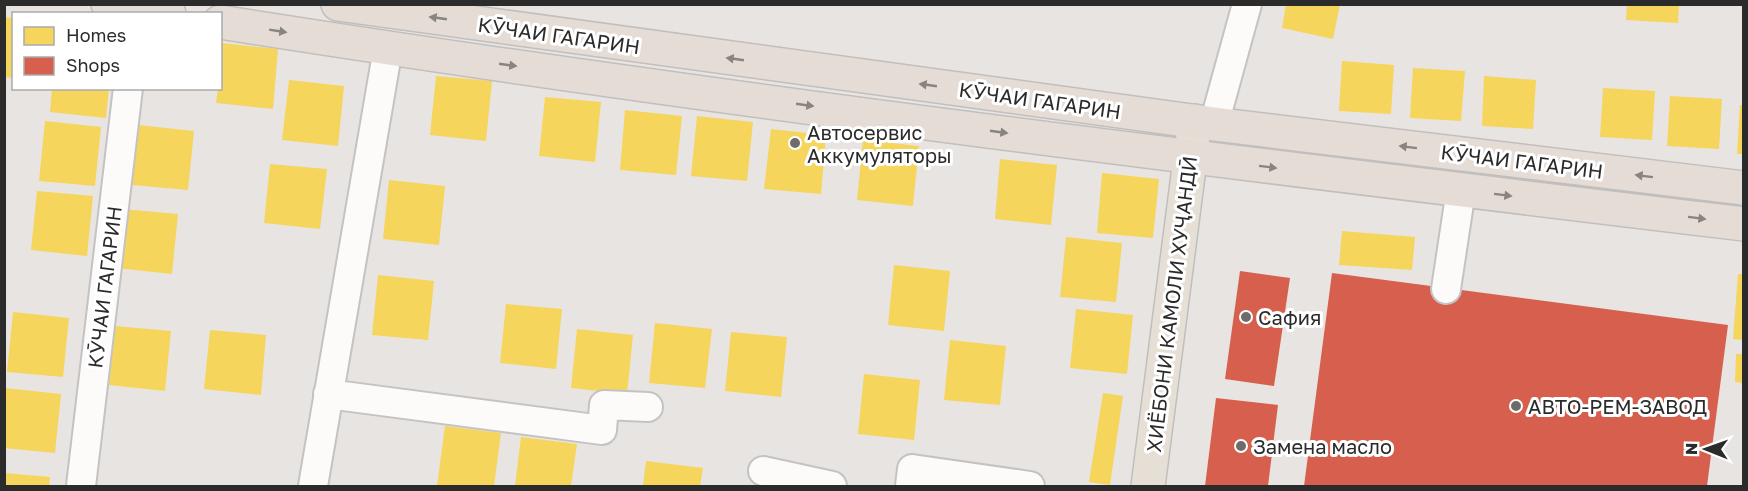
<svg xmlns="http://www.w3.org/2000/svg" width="1748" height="491" viewBox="0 0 1748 491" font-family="'Golos Text',sans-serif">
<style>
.homes{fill:#f6d55c}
.shops{fill:#d6604d}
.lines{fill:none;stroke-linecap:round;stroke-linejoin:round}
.minor-casing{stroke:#c4c3c3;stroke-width:32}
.major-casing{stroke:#c0bfbe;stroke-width:36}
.highway-casing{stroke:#c0bfbe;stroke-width:36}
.minor{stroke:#fcfbfa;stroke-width:28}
.major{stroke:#e5dfd6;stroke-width:33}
.highway{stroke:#e6dcd6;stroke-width:33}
.oneway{fill:#888480}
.poi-dot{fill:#6d6c6b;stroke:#fff;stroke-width:2}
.labels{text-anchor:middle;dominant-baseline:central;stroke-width:6;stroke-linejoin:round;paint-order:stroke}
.street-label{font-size:20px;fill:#2b2b2b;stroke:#fff}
.poi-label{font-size:20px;fill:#2b2b2b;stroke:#fff;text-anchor:start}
</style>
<rect width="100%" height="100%" fill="#e8e4e1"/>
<path class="homes" d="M1286,4H1340L1333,39L1282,28Z
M1627,4H1679L1678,23L1626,20Z
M4,17L14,18V78L4,77Z
M222,43L278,49L273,109L216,103L218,88H220Z
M1342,61L1394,65L1391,114L1339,111Z
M1413,68L1465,71L1461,121L1410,118Z
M436,76L492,81L486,141L430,135Z
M1484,76L1536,80L1533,129L1482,126Z
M289,80L344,86L338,146L282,140Z
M52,88H109L106,118L50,112Z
M1603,88L1655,91L1652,140L1600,137Z
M1670,96L1722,99L1719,149L1667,146Z
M545,97L601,102L595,162L539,156Z
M1740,105H1744V154H1737Z
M625,110L682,116L676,175L620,170Z
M697,116L753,122L747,181L691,176Z
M45,121L101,127L95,186L39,181Z
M138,125L194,131L188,190L132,185Z
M771,129L826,135L821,194L764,189Z
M863,140L919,146L913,206L857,200Z
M1000,159L1057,165L1051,225L995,219Z
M270,164L327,169L320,229L264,223Z
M1102,173L1159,179L1153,238L1097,233Z
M389,180L445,186L439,245L383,239Z
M37,191L93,196L87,256L31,250Z
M122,209L178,214L172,274L116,268Z
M1342,231L1415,237L1412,270L1339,265Z
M1066,237L1122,243L1116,302L1060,297Z
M894,265L950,271L944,331L888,325Z
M1738,274H1744V340L1733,339Z
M378,275L434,281L428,340L372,335Z
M506,304L562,309L556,369L500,363Z
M1076,309L1133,315L1127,374L1070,368Z
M13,312L69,318L63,377L7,372Z
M1506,320L1693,346L1674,486H1484Z
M655,323L712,329L705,388L649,383Z
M115,326L171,331L165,391L109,385Z
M577,329L633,335L627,394L571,388Z
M210,330L266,335L261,395L204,389Z
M731,332L787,337L781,397L725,391Z
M950,340L1006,346L1000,405L944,400Z
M1736,354H1744V383L1735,382Z
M864,374L920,380L914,440L858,434Z
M5,388L61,394L55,453L4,448Z
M1103,393L1123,396L1110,485L1089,482Z
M445,426L501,433L494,486H437Z
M521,437L577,444L571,486H515Z
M646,461L703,468L700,486H643Z
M4,473L50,477L49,486H4Z"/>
<path class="shops" d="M1240,271L1290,278L1274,386L1225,379Z
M1332,273L1728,325L1707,486H1304Z
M1216,398L1278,405L1268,486H1205Z"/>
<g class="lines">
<defs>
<path id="minor" d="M1214,124L1247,4
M1446,289L1461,190
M328,394L602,430L604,405L648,407
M763,471L832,486
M81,486L128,88
M313,486L388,48
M910,486L912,469L1030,486"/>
<path id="major" d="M1148,486L1195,121"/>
<path id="highway" d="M108,4L169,14
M338,4L1214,124L1744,188
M220,22C726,102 1235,163 1744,224"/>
</defs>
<use href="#minor" class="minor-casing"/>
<use href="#major" class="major-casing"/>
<use href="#highway" class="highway-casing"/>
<use href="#minor" class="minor"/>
<use href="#major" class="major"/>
<use href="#highway" class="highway"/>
</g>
<defs><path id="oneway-solid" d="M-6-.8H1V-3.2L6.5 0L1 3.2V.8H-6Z" transform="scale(1.5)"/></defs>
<g class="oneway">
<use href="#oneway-solid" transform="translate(438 18) rotate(-172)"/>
<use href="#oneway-solid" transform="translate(278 31) rotate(9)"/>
<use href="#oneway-solid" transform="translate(735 59) rotate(-172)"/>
<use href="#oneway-solid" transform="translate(508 65) rotate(8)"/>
<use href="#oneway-solid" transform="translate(928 85) rotate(-172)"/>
<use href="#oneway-solid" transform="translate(805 105) rotate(8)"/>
<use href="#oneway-solid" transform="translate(999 132) rotate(8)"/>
<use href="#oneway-solid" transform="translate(1408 147) rotate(-173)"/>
<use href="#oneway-solid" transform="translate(1268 167) rotate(7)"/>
<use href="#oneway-solid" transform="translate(1644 176) rotate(-173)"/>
<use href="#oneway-solid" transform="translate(1503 195) rotate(7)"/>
<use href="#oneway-solid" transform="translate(1697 218) rotate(7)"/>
</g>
<g class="poi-dot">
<circle cx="795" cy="143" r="6"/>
<circle cx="1246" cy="317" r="6"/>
<circle cx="1516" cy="406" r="6"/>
<circle cx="1241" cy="446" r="6"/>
</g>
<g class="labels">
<g class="street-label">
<text transform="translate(559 35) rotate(8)">КӮЧАИ ГАГАРИН</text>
<text transform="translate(1040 100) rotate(8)">КӮЧАИ ГАГАРИН</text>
<text transform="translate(1522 161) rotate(7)">КӮЧАИ ГАГАРИН</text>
<text transform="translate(104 287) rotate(-83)">КӮЧАИ ГАГАРИН</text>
<text transform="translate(1171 304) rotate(-83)">ХИЁБОНИ КАМОЛИ ХУҶАНДӢ</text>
</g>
<g class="poi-label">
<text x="807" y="132">Автосервис<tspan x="807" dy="23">Аккумуляторы</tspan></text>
<text x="1258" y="317">Сафия</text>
<text x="1528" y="406">АВТО-РЕМ-ЗАВОД</text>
<text x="1253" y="446">Замена масло</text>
</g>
</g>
<rect width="1748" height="491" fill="none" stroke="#2b2b2b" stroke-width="12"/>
<rect x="12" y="12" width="210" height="78" fill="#ffffff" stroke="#aaaaaa" stroke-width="1.5"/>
<rect x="24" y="27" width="30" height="18" fill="#f6d55c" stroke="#aaaaaa" stroke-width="1.5"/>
<text x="66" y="42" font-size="18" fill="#2b2b2b">Homes</text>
<rect x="24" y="57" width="30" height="18" fill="#d6604d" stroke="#aaaaaa" stroke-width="1.5"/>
<text x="66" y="72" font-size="18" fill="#2b2b2b">Shops</text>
<g transform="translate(1706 449) rotate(271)" stroke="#ffffff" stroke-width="4.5" paint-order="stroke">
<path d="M0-4.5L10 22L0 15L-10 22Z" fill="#2b2b2b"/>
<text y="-9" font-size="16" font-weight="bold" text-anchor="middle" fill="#2b2b2b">N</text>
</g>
</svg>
